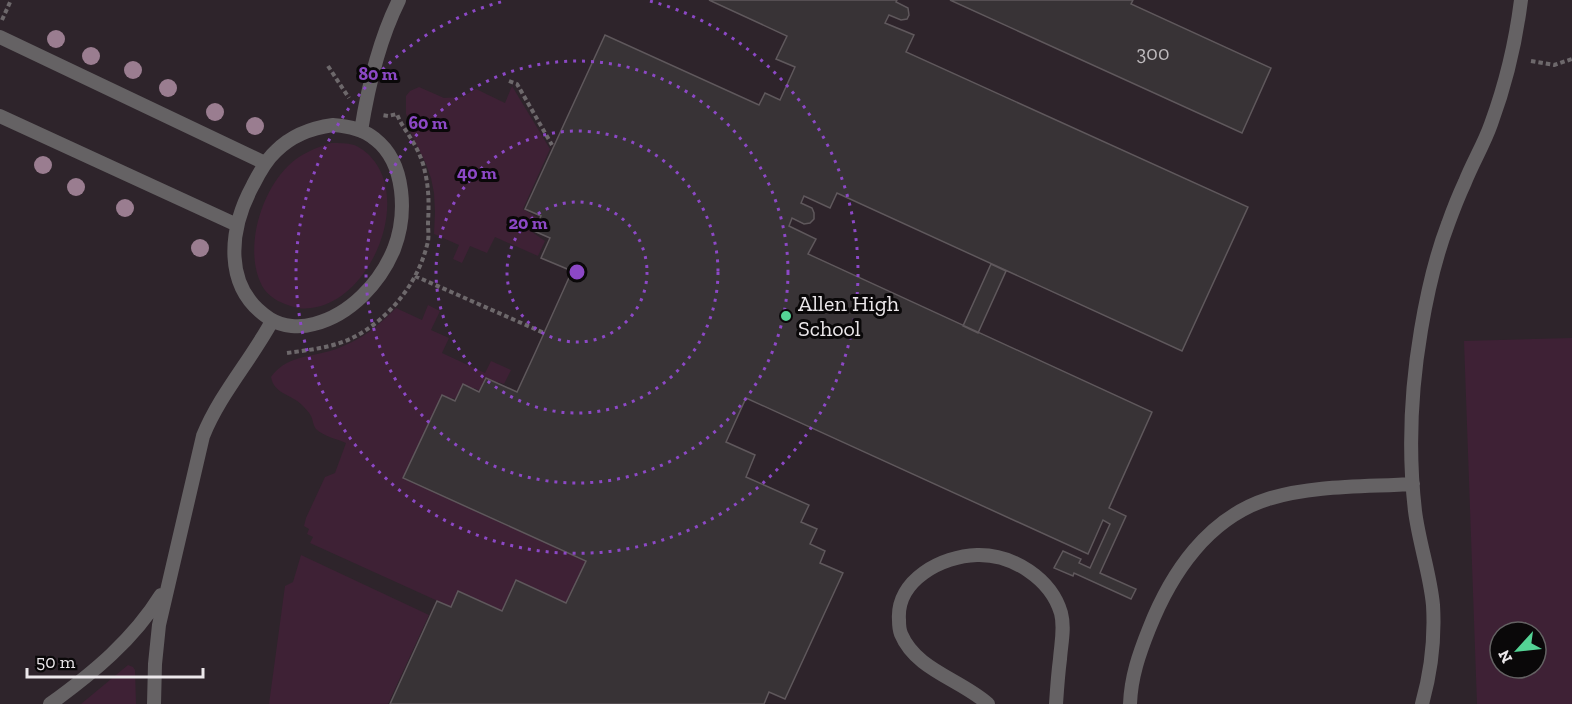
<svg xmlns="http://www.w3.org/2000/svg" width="1572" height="704" viewBox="0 0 1572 704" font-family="'Zilla Slab',serif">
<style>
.built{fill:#2e242b;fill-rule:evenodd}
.green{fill:#3e2135;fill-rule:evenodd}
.building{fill:#383336;stroke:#5f585c;stroke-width:1.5}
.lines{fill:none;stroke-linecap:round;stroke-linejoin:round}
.path{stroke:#6d686b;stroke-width:4;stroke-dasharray:4.5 3;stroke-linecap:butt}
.lane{stroke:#656264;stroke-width:14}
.tree{fill:#9a7d90}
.ring{fill:none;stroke:#8c48c6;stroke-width:3;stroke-dasharray:3 6}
.poi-dot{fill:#54d395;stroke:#0a0809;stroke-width:2}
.labels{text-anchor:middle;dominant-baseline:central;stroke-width:6;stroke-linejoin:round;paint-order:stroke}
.number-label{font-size:20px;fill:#bfbbbe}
.poi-label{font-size:22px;fill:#ece8eb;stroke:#0a0809;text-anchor:start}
.centre{fill:#8c48c6;stroke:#0a0809;stroke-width:3}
.ring-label{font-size:18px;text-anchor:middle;font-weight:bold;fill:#8c48c6;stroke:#0a0809;stroke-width:6;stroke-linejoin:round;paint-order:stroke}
</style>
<rect width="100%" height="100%" fill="#221d20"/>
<path class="built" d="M0,0H1572V704H0ZM1500,632H1536V668H1500Z"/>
<path class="green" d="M512,86L550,149L523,209L538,218L532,232L545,241L538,256L495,237L487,253L470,246L462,263L453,259L459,245L434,234L435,212L434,193L431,178L426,164L409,129L410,122L406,114V96L410,91L419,87L444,98L462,97L476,89L505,103Z
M331,143C339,143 347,143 354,145C362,148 370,155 375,162C407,206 372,291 321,306C312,308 304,310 294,307C283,304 271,299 264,289C242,254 260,193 288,166C300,154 315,148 331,143Z
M428,305L440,311L431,330L449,338L442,353L485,373L491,361L511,370L504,384L498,382L491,396L474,388L466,404L453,398L414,483L586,561L566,603L502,611L451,607L310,543L313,537L307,534L309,529L304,526L306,518L325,477L335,473L346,443C337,439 323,436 316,429C313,425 313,420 311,416C309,412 305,408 302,405C291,394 274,394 271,377C285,357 308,357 330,351C337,349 345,345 352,342C369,334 383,321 396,308L422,320Z
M1572,338V704H1477L1464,341ZM1500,632H1536V668H1500Z
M301,555L429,615L388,704H269L285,586L293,582Z
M128,665L133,667L135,670L136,704H81Z"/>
<path class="building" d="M709,0H897L896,2L908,8L909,15L907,19L901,20L889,15L885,23L914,35L906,52L1248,207L1182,351L837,193L830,208L804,196L801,203L812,208L814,213V219L810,223L804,224L792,218L789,226L816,239L808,254L1152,412L1109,508L1126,516L1100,573L1136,589L1131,599L1074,573L1073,576L1054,568L1063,551L1081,559L1079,563L1090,568L1110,524L1103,520L1088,554L746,398L726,442L755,455L746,477L809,505L801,522L817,529L810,544L825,551L820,563L843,573L785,699L769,692L764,704H390L437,601L451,607L458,591L502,611L516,580L566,603L586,561L403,478L442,395L455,401L463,384L479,392L486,378L517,392L535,353L572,271L541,258L550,238L534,231L541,216L525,209L605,35L759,105L765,93L780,100L795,67L776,59L787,36Z
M950,0H1133L1131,4L1271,68L1242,133Z
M991,264L1006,271L978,333L963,326Z"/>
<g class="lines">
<path class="path" d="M2,20L11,0
M1531,61L1554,65L1572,59
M328,66L349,98
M509,81L517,84L552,145
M415,276L544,333
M287,353C308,350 330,348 350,339C388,321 419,283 428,241C429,235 428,229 428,223C429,205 429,189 425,172C423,162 419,152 413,142C408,133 401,125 397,114L388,116L382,115"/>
<path class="lane" d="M0,37L265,163
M0,116L237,225
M333,125C348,126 363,129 375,139C406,163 407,215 394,249C380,283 350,315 314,324C300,328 283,327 270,319C222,288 229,229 253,185C259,173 266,160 276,151C291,136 311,128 333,125Z
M361,131C368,87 379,40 399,0
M50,704C93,673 133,640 161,595
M154,704L155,664L159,625L203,436C220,394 251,360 272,321
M988,704C960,679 916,670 901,634C899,629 899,625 899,620C896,580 942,556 977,555C1013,554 1051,579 1061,613C1065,628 1061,644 1060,659C1058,674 1057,689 1056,704
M1130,704C1131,677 1139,654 1149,629C1171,573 1208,518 1268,499C1314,485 1365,487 1413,484
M1422,704C1431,672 1435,638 1433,605C1430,573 1419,543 1415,511C1408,451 1411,389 1421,330C1427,294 1435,258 1448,224C1453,210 1459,195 1465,182C1473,162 1484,144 1491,124C1505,86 1516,40 1521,0"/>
</g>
<g class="tree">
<circle cx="56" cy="39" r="9"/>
<circle cx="91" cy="56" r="9"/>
<circle cx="133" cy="70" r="9"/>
<circle cx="168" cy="88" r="9"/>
<circle cx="215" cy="112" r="9"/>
<circle cx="255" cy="126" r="9"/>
<circle cx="43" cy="165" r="9"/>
<circle cx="76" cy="187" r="9"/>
<circle cx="125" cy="208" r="9"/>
<circle cx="200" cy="248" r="9"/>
</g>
<g class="ring">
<circle cx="577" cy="272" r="70"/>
<circle cx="577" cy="272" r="141"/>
<circle cx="577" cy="272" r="211"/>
<path d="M650 1A281 281 0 1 1 504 1"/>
</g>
<circle class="poi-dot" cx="786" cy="316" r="6"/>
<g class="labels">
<g class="number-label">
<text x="1153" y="53">300</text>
</g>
<g class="poi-label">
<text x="798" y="303">Allen High<tspan x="798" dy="25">School</tspan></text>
</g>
</g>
<circle cx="577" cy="272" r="9" class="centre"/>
<g class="ring-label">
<text x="378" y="80">80 m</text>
<text x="428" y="129">60 m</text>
<text x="477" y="179">40 m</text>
<text x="528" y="229">20 m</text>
</g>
<g transform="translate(1518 650) rotate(243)"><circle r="28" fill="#0a0809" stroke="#646263" stroke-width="1.5"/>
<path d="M0-4.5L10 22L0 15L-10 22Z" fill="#54d395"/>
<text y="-9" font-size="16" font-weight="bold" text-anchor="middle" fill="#ece8eb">N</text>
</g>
<path d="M27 668v9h176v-9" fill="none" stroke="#ece8eb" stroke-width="3"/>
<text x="36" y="668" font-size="18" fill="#ece8eb" stroke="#0a0809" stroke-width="4.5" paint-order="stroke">50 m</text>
</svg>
